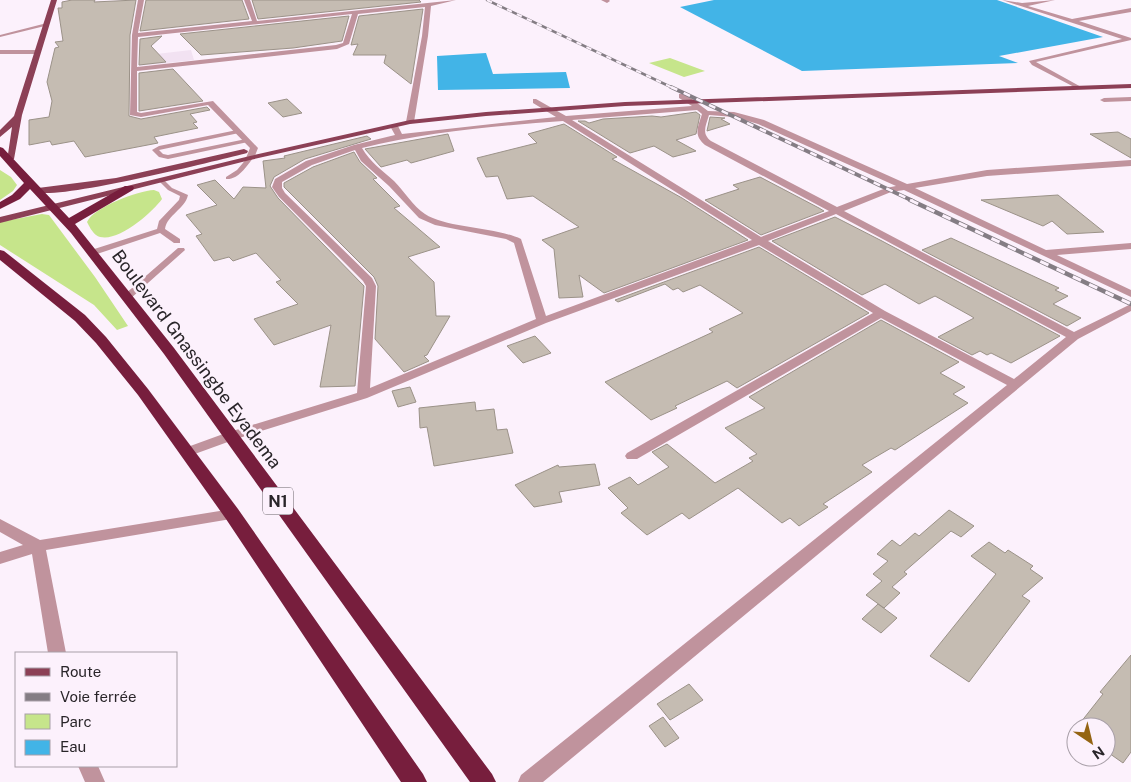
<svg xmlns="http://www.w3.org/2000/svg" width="1131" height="782" viewBox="0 0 1131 782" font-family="'Public Sans',sans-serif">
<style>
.built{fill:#f2e2f2}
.green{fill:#c6e58b}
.water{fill:#42b4e7}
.building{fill:#c5bcb2;stroke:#9b9288}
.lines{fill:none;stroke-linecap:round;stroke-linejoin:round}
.lane{fill:#c0939d;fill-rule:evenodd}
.street{fill:#c0939d;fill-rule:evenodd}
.primary{fill:#8c4056;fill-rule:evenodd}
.highway{fill:#771e3d;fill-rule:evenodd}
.rail-far2-casing{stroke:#847d84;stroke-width:2.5}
.rail-far1-casing{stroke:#847d84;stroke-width:4}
.rail-casing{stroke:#847d84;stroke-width:4.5}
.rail-far2{stroke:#fcf1fc;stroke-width:2;stroke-dasharray:5.5;stroke-linecap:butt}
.rail-far1{stroke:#fcf1fc;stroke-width:2.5;stroke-dasharray:7;stroke-linecap:butt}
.rail{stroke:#fcf1fc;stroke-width:3;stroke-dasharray:9;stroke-linecap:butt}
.labels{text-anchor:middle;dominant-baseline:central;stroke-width:5;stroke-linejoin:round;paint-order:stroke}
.shield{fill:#fcf1fc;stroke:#686268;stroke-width:1}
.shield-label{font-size:16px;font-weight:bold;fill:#292529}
.street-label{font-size:18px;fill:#292529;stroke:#fcf1fc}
</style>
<rect width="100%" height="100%" fill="#fcf1fc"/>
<path class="built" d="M191,50L194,60L139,66V56Z"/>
<path class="green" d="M670,58L705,71L684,77L649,63Z
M0,170L11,177L17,185L13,191L0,200Z
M154,190L159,192L162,199C152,213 113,247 96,235C92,232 89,226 87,222C94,207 138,191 154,190Z
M42,214L49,215L95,277L128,326L117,330L94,305L0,245V222Z"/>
<path class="water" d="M714,0H997L1103,37L999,56L1018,63L802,71L680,7Z
M486,53L493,74L566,72L570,88L438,90L437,56Z"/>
<path class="building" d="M72,0H95L94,2L136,0L130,35L129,116L141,119L207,107L210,110L190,114L197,122L193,123L198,128L154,137L158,143L85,157L74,141L52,145L50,141L29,145V120L49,117L52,101L47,82L55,48L59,47L55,42L63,41L58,8H62V2Z
M146,0H242L249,19L140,31Z
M252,0H419L421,2L258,19Z
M423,9L411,84L384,63L386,55H353L358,44L351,45L359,16Z
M349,16L342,41L293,48L201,55L180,34Z
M162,36L151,46L166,62L139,65L140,39Z
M173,69L203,101L139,111V73Z
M287,99L302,113L283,117L268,103Z
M696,112L700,115L696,134L676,140L696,151L673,157L654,146L630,153L578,121H585L589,123L603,119L652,116L661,117Z
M710,117L725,118L721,119L730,124L707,131Z
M564,124L617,157L612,159L682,198L748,240L604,293L579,275L583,297L559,298L554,249L542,240L579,227L533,196L507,199L498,176L486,177L477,158L537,143L528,134Z
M1118,132L1131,139V158L1090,134Z
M448,134L454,151L411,163L407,160L381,167L365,149Z
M367,136L371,139L305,159L274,177L270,186L278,198L364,286L355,386L320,387L331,325L274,345L254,319L298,304L276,282L281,280L256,253L233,261L229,257L214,261L196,236L202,234L186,215L217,205L197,185L215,180L234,199L243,187L266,188L263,161L285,158L284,156Z
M354,152L360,162L377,178L373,179L400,206L394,208L440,247L408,257L434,282L436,316H450L427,355L424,356L429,361L404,372L375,339L378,286L374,277L284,187V183L313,167Z
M760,177L819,208L824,211L761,235L705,200L739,189L733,185Z
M1058,195L1104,232L1067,234L1052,221L1043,226L981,200Z
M835,217L882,241L1060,336L1011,363L991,353L987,355L980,351L972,355L938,337L974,318L971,316L935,296L919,304L885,284L862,295L772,241Z
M951,238L1059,288L1055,290L1068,296L1053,304L1081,318L1067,326L922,250Z
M759,247L869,313L737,388L727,381L675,406L677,408L651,420L605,382L713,332L709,329L743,313L700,285L683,292L678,288L673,290L665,284L618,302L615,300Z
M881,320L959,362L940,373L965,387L953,394L968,403L895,450L891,448L862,465L872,472L823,504L828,507L799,526L790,518L782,523L738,488L689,519L682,513L647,535L621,513L628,508L608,488L630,477L638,485L669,467L652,452L667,444L715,483L753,461L749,458L757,454L725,428L765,408L749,397Z
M535,336L551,353L523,363L507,346Z
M410,387L416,402L398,407L392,391Z
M475,402L476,411L494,409L497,430L507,429L513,453L434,466L427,427L420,428L419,408Z
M595,464L600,485L559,492L562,502L534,507L515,485L558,465L559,467Z
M949,510L974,526L961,537L951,531L904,572L907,574L892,587L900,593L884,608L866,595L882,581L873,574L888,561L877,554L892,540L900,546L915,533L919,536Z
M989,542L1005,553L1008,550L1033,566L1030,569L1043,578L1022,596L1030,601L969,682L930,656L996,574L971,556Z
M878,604L897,618L881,633L862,619Z
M1131,655V752L1123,763L1106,751V727H1077L1103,694L1100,692Z
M689,684L703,700L670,720L657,704Z
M663,717L679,738L665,747L649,726Z"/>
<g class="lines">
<path class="lane" d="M47,23L49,25L0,37V35Z
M0,50H38L41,52L38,54H0Z
M237,130L240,132L239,133L159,150L163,154L168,155L246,139L249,141L248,142L168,159L159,157L152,150L159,146Z
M248,157L253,158C246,167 238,180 226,179V177L237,170Z
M159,179H163L172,188L188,195C185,209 167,215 165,229L180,239V243H174L160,233L94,255H88V251L157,229L159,221L179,200L180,196L168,190L159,181Z
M178,248H184L185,250L130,299H124L123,297L124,295Z"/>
<path class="street" d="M138,0H144L138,33L252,21L244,0H250L257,21L456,0L431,6L428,36L414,122L410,124L406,122L422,36L425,7L358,14L349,44L337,49L137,71V112L141,113L213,101L258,148L254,158L250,160L246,158L250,148L208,105L141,117L130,115L132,35ZM352,14L343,43L336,45L137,67L138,37Z
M601,0H609L610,1L607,3Z
M1002,0L1022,3L1055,0L1028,6L1072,19L1131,8V12L1079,21L1131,38V40L1036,62L1083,88L1078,89L1032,65L1029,61L1122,39Z
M679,94H685L708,111L734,112L764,120L907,184L987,170L1131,160V166L987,176L915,188L1046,250L1131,243V249L1057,255L1131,290V297L904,190L891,192L844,211L1074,332L1131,304V311L1078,339L543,782H518L521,775L1007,385L881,318L637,459H627L625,456L627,453L873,313L759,245L546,323L367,398L236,439L192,455H182L180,452L182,449L226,433L357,393L366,286L363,281L279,197L272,187L275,179L306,161L354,145L395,135L390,126L394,124H397L402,134L556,117L533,103V99H536L566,116L692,106L679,98ZM697,110L702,114C698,127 693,135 705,145L829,211L761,237L572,120ZM709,115L734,117L758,124L896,186L886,188L837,207L711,141C701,133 706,126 709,115ZM563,121L752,240L546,316L521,239C496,227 446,228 425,214C413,206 404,191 394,181C382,170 370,162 362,148C427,132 496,126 563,121ZM355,150L361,161L389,186L419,218L435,225L506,239L514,243L536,319L370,388L376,286L372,278L285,193L282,188V182L312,165ZM836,214L1066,337L1014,379L885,311L768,241Z
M1131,97V101L1104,102L1100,100L1104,98Z
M232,509L237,510L239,514L237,518L46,550L66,653H48L32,554L0,564V552L23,545L0,532V519L40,540Z
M78,766H98L105,782H85Z"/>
<path class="primary" d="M51,0H57L22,115L14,159L7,161L12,127L0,137V130L14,116Z
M1131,84V88L625,106L486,116L410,124L250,160L0,223V217L250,156L410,120L486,112L625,102Z
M244,149L248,151L247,153C219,160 49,203 34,191L38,188L116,178Z"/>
<path class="highway" d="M0,147L3,148L69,218L125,186H133L134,188L133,190L75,224L174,348L492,774L496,782H470L164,354L71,233L30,189L20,199L0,209V202L12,195L24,183L0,156Z
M0,250L4,251L85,315L106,337L148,389L238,509L423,774L427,782H401L226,519L138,395L96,343L75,321L0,260Z"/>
<defs>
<path id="rail-far2" d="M487,0L673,88"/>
<path id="rail-far1" d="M671,87L913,201"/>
<path id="rail" d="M910,200L1131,304"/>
</defs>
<use href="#rail-far2" class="rail-far2-casing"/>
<use href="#rail-far1" class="rail-far1-casing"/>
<use href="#rail" class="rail-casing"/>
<use href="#rail-far2" class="rail-far2"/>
<use href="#rail-far1" class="rail-far1"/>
<use href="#rail" class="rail"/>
</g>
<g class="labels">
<rect class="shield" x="263" y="487.5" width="30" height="27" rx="4"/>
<g class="shield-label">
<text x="278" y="501">N1</text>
</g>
<g class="street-label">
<text transform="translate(197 359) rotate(53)">Boulevard Gnassingbe Eyadema</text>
</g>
</g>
<rect x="15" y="652" width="162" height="115" fill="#fcf1fc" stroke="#a89fa8"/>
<rect x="25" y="668" width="25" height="8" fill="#8c4056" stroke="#a89fa8"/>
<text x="60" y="677" font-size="15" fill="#292529">Route</text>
<rect x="25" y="693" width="25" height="8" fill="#847d84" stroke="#a89fa8"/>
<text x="60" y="702" font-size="15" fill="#292529">Voie ferrée</text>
<rect x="25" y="714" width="25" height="15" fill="#c6e58b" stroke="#a89fa8"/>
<text x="60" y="727" font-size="15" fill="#292529">Parc</text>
<rect x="25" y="740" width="25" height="15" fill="#42b4e7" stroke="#a89fa8"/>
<text x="60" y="752" font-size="15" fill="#292529">Eau</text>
<g transform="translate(1091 742) rotate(145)"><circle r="24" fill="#fcf1fc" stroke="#a89fa8"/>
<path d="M0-4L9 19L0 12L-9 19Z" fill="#946413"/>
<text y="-8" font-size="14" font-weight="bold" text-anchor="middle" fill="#292529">N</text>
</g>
</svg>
